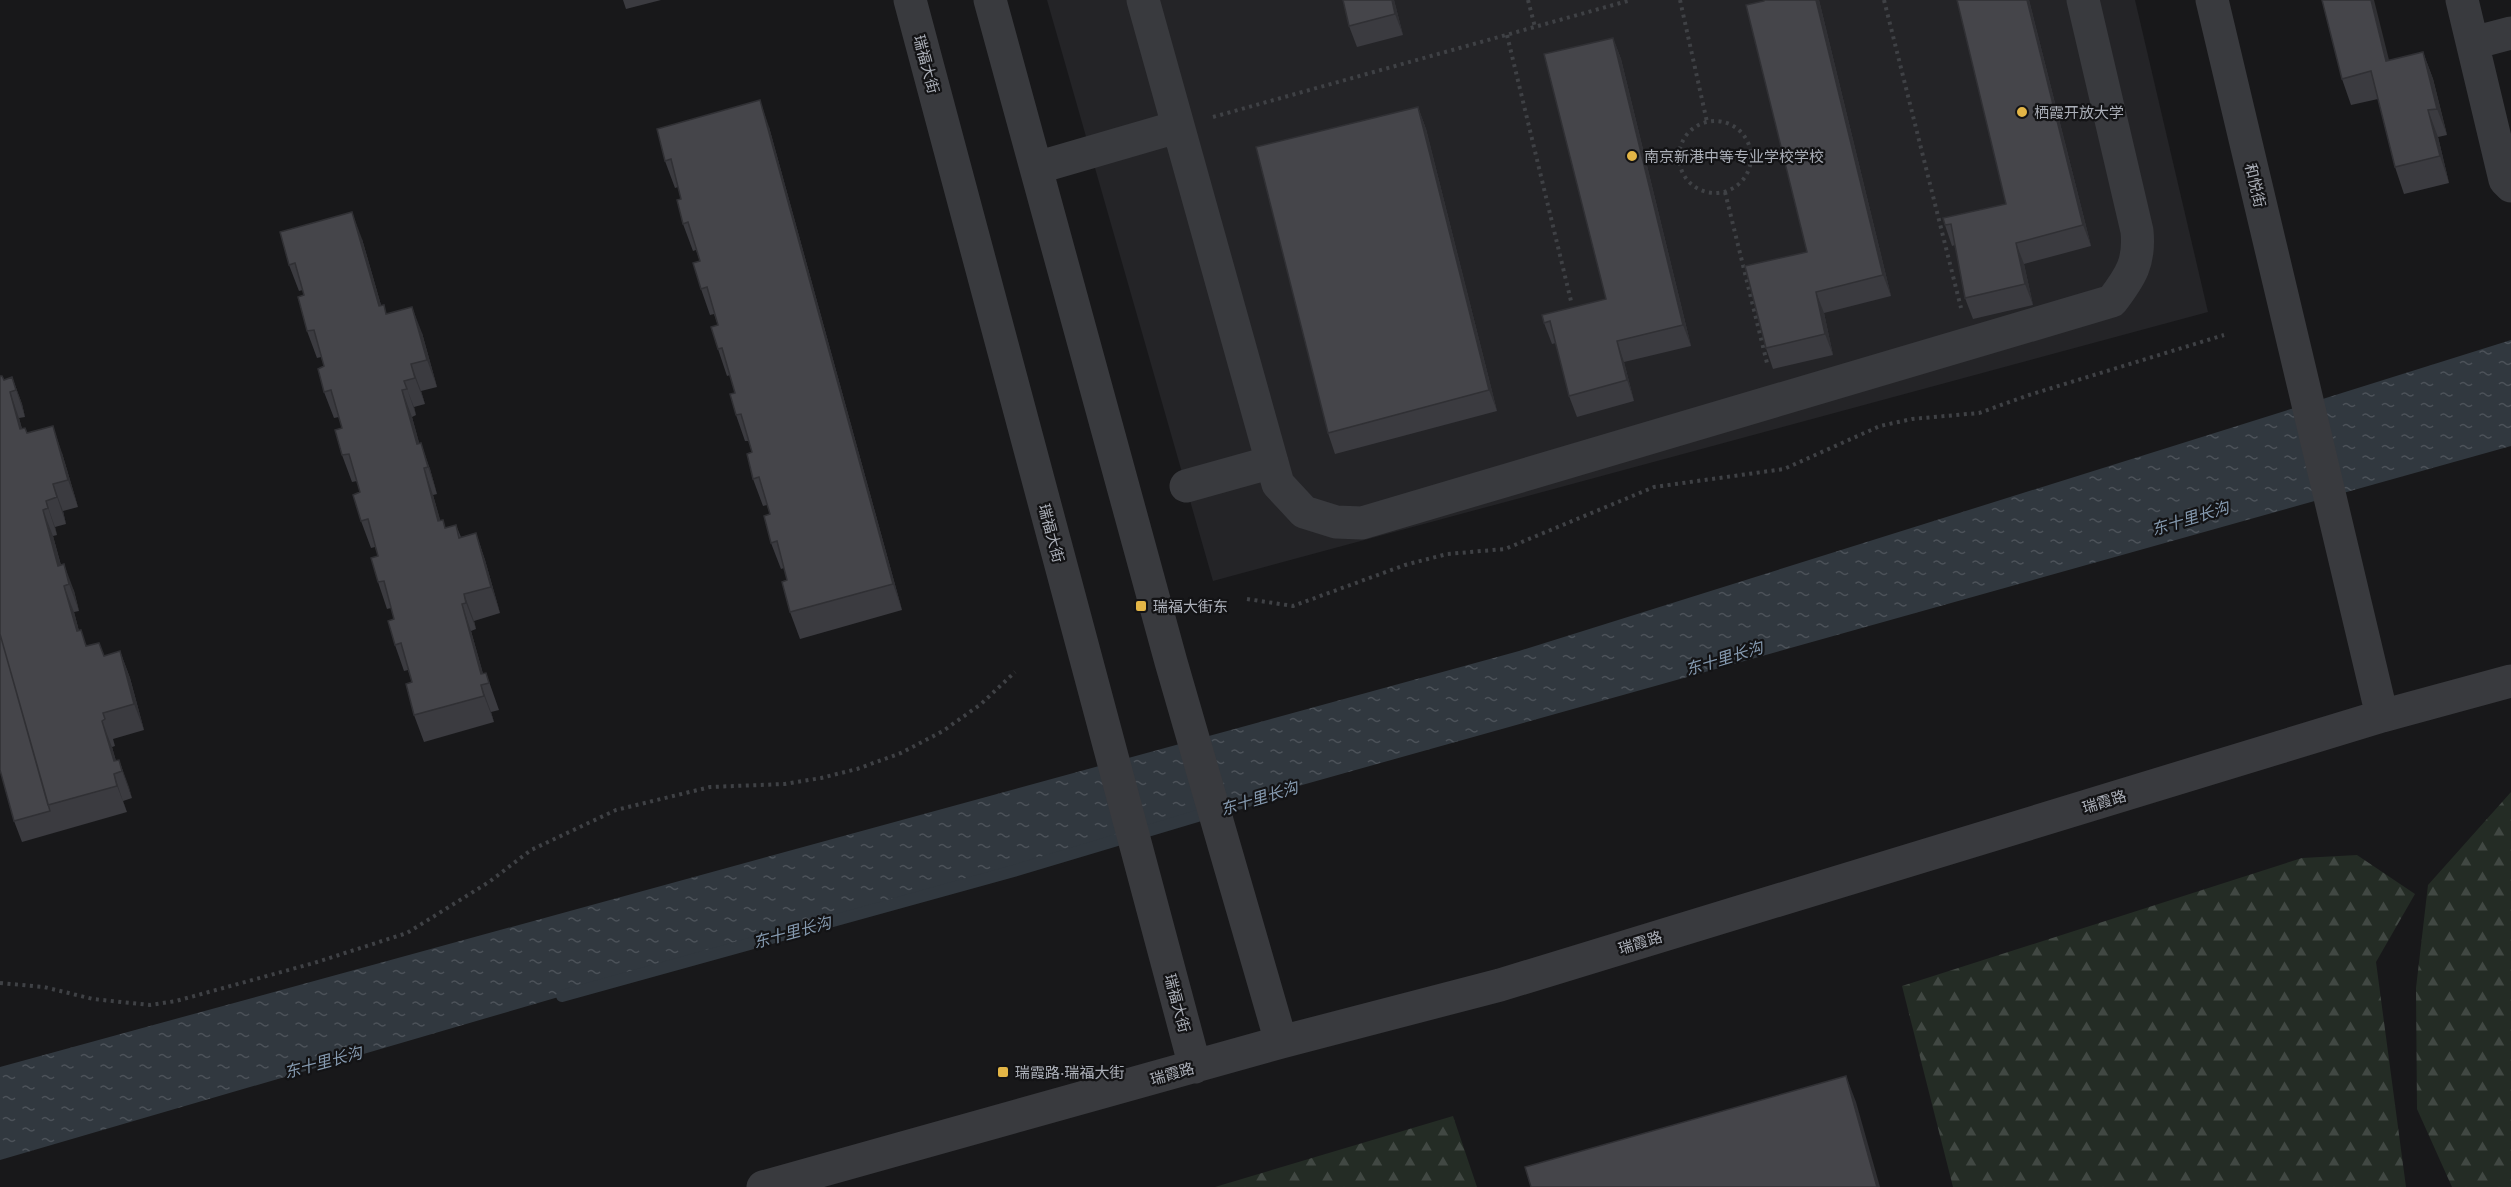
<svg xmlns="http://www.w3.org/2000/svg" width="2511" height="1187" viewBox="0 0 2511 1187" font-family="'Golos Text','Noto Sans SC',sans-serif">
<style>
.built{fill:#242427}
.forest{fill:url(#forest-firs)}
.water{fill:url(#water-ripples)}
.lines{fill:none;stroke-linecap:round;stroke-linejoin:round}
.stream{stroke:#31383f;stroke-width:12}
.path{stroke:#3f4145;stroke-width:4;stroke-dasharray:3 4.5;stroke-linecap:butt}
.minor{stroke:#393a3e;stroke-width:33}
.wall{fill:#3b3b40}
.shaded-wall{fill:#303034}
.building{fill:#45454a;stroke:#303034;stroke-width:1.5}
.poi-dot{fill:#e3b546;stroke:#131315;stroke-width:2}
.labels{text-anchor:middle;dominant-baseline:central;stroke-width:4.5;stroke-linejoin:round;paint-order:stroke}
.street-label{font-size:15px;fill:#abafb8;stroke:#131315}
.poi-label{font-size:15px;fill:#abafb8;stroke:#131315;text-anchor:start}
.water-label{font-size:16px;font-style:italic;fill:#859ab0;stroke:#131315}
</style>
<defs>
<pattern id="forest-firs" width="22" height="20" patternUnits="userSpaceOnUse" patternTransform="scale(1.5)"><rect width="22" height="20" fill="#242c25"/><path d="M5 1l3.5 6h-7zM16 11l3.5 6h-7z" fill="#414843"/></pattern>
<pattern id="water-ripples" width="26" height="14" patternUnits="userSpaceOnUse" patternTransform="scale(1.5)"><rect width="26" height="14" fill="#31383f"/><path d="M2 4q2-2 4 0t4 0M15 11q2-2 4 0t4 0" fill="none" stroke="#4c5259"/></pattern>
</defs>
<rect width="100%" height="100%" fill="#18181a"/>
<path class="built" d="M1047,0H2135L2208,312L1213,581Z"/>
<path class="forest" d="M2511,792V1187H2452L2417,1109L2416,988L2428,885Z
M2357,855L2415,894L2376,962L2406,1187H1953L1902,986L2302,858Z
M1453,1116L1477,1187H1215Z"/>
<path class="water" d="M2511,340V446L867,907L0,1160V1067L1519,651Z"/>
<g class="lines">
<path class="stream" d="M562,996L1017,870L1281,791"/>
<path class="path" d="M1528,0L1535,27
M1680,0L1707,122
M1884,0L1961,308
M1507,35L1571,301
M1213,117L1631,0
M1679 157a36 36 0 1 1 72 0a36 36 0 1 1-72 0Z
M1725,192L1767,363
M1247,599L1293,606L1405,565L1447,554L1505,549L1654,487L1784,469L1880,426L1912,419L1979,413L2029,395L2224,335
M0,983L44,987L93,999L150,1005L176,1001L314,963L407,933L489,882L531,850L616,810L710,787L785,784L821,778L857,769L901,753L943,731L981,704L1015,672"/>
<path class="minor" d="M910,0L1195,1067
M990,0L1171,662L1281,1042
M1143,0L1278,484L1304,512L1336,522L1362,523L2112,301C2131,276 2140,262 2137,231L2083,0
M2212,0L2382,716
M2462,0L2505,180L2511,186
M2473,43L2511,33
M1036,168L1177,127
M1186,486L1272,462
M763,1187L1281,1042L1500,985L2382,716L2511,681"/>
</g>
<path class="wall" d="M623,0H661L626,9Z
M1343,0H1394L1403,35L1357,47L1349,26Z
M1764,0H1819L1891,296L1824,313L1833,355L1773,369L1766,348L1807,252Z
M1957,0H2029L2091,246L2024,264L2033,305L1973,319L1965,298L1955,245L1952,246L1945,225L2006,204Z
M1613,38L1621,59L1691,346L1624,362L1634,401L1577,417L1569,396L1556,343L1552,344L1544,323L1606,299Z
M2423,52L2433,79L2447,135L2438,137L2449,183L2404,194L2395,167L2378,99L2351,105L2342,79L2389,61Z
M1418,107L1426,129L1497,411L1335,454L1328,433Z
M769,127L902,610L800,639L790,612L787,580L784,568L781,569L771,543L770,514L767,505L763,506L753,479L752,452L749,441H745L736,415L735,393L730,375L727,376L718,349V325L714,314L710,315L701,289L700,261L696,250L693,251L683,224L681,199L678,187L675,188L665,161Z
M362,239L381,305L387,314L422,333L437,387L421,391L425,404L414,407L416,415L412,417L419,443L430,469L437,494L433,495L440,520L446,528L456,525L461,537L476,533L485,560L500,613L474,621L476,629L471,631L483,674L486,673L499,710L491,712L494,722L424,742L414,715L412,682L408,670L404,671L395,645L394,619L391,608L387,609L378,582V556L375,547L371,548L361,521L360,492L357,481L352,482L342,455V428L339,417L334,418L324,392V366L321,357L317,358L307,331L303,290L299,291L289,265Z
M12,377L22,404L25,417L19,418L22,429L27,433L62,453L78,507L63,511L66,524L55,527L57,535L53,536L61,565L74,591L79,611L74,612L79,631L87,646L99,643L104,656L120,651L130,678L144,730L113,739L115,746L112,747L116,761L119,760L132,798L123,801L127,812L22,842L14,821L4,380Z"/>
<path class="shaded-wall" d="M1392,0H1394L1403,35L1395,14Z
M1816,0H1819L1891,296L1883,275Z
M2027,0H2029L2091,246L2083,225Z
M2371,0H2374L2396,88L2386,61Z
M1613,38L1621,59L1691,346L1683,325Z
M2423,52L2433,79L2447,135L2437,109Z
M760,100L769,127L902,610L893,584Z
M1418,107L1426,129L1497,411L1489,390Z
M2428,110L2438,137L2449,183L2440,156Z
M352,212L362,239L389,333L379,306Z
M2016,243L2024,264L2033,305L2025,284Z
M1816,292L1824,313L1833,355L1825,334Z
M412,307L422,333L437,387L427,360Z
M1617,341L1624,362L1634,401L1627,380Z
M411,364L421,391L425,404L415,378Z
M12,377L22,404L25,417L16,390Z
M404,381L414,407L416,415L407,389Z
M402,390L412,417L427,471L417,444Z
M10,392L19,418L30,456L20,429Z
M53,426L62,453L78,507L68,480Z
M421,443L430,469L437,494L428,467Z
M424,468L433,495L448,547L438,521Z
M53,484L63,511L66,524L57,497Z
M46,501L55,527L57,535L48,508Z
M43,510L53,536L66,585L58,566Z
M476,533L485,560L500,613L491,587Z
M64,564L74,591L79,611L69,584Z
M64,586L74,612L86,658L77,631Z
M464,594L474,621L476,629L466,603Z
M462,604L471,631L486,684L481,674Z
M120,651L130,678L144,730L134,704Z
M481,685L491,712L494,722L484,696Z
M102,721L112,747L119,772L114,761Z
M119,760L129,787L132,798L122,771Z
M114,774L123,801L127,812L117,786Z
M1846,1076L1856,1102L1880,1187H1877Z"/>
<path class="building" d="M1343,0H1392L1395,14L1349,26Z
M1764,0H1816L1883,275L1816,292L1825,334L1766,348L1745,266L1807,252L1746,5L1764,1Z
M1957,0H2027L2083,225L2016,243L2025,284L1965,298L1951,224L1945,225L1943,218L2006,204Z
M2322,0H2371L2386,61L2423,52L2437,109L2428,110L2440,156L2395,167L2371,71L2342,79Z
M1613,38L1683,325L1617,341L1627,380L1569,396L1550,321L1544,323L1542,315L1606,299L1544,54Z
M760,100L893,584L790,612L782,582L787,580L777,541L771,543L764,516L770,514L759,477L753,479L747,454L752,452L741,414L736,415L730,394L735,393L722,348L718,349L711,327L718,325L707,287L701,289L693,263L700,261L688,222L683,224L677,200L681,199L671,159L665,161L657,129Z
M1418,107L1489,390L1328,433L1256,147Z
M352,212L379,306L384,305L386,314L412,307L427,360L411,364L415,378L404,381L407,389L402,390L417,444L421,443L428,467L424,468L438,521L443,520L445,528L456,525L459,538L476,533L491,587L464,594L466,603L462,604L481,674L486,673L489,683L481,685L484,696L414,715L406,684L412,682L401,643L395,645L388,621L394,619L384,581L378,582L371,558L378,556L368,519L361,521L353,495L360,492L349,454L342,455L335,430L342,428L331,390L324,392L318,369L324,366L314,330L307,331L298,297L304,295L295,263L289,265L280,232Z
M0,376H2L4,380L12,377L16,390L10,392L20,429L25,428L27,433L53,426L68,480L53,484L57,497L46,501L48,508L43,510L58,566L64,564L69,584L64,586L77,631L81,630L86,646L99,643L104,656L120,651L134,704L103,713L105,719L102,721L114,761L119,760L122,771L114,774L117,786L48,805L0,634Z
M0,634L50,811L14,821L0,770Z
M1846,1076L1877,1187H1531L1525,1167Z"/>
<g class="poi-dot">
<circle cx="2022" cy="112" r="6"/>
<circle cx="1632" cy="156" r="6"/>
<rect x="1135" y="600" width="12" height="12" rx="3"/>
<rect x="997" y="1066" width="12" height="12" rx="3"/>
</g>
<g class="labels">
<g class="street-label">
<text transform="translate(927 64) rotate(75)">瑞福大街</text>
<text transform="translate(2256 185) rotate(77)">和悦街</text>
<text transform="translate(1052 533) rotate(75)">瑞福大街</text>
<text transform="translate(2104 801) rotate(-17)">瑞霞路</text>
<text transform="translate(1640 942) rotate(-17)">瑞霞路</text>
<text transform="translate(1178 1003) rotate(75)">瑞福大街</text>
<text transform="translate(1172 1073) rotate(-16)">瑞霞路</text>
</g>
<g class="poi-label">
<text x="2034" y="112">栖霞开放大学</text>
<text x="1644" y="156">南京新港中等专业学校学校</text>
<text x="1153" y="606">瑞福大街东</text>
<text x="1015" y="1072">瑞霞路·瑞福大街</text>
</g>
<g class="water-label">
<text transform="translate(2190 518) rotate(-17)">东十里长沟</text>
<text transform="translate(1724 658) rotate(-17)">东十里长沟</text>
<text transform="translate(1259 798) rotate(-17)">东十里长沟</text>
<text transform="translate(792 932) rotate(-15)">东十里长沟</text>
<text transform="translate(323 1062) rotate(-15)">东十里长沟</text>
</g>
</g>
</svg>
